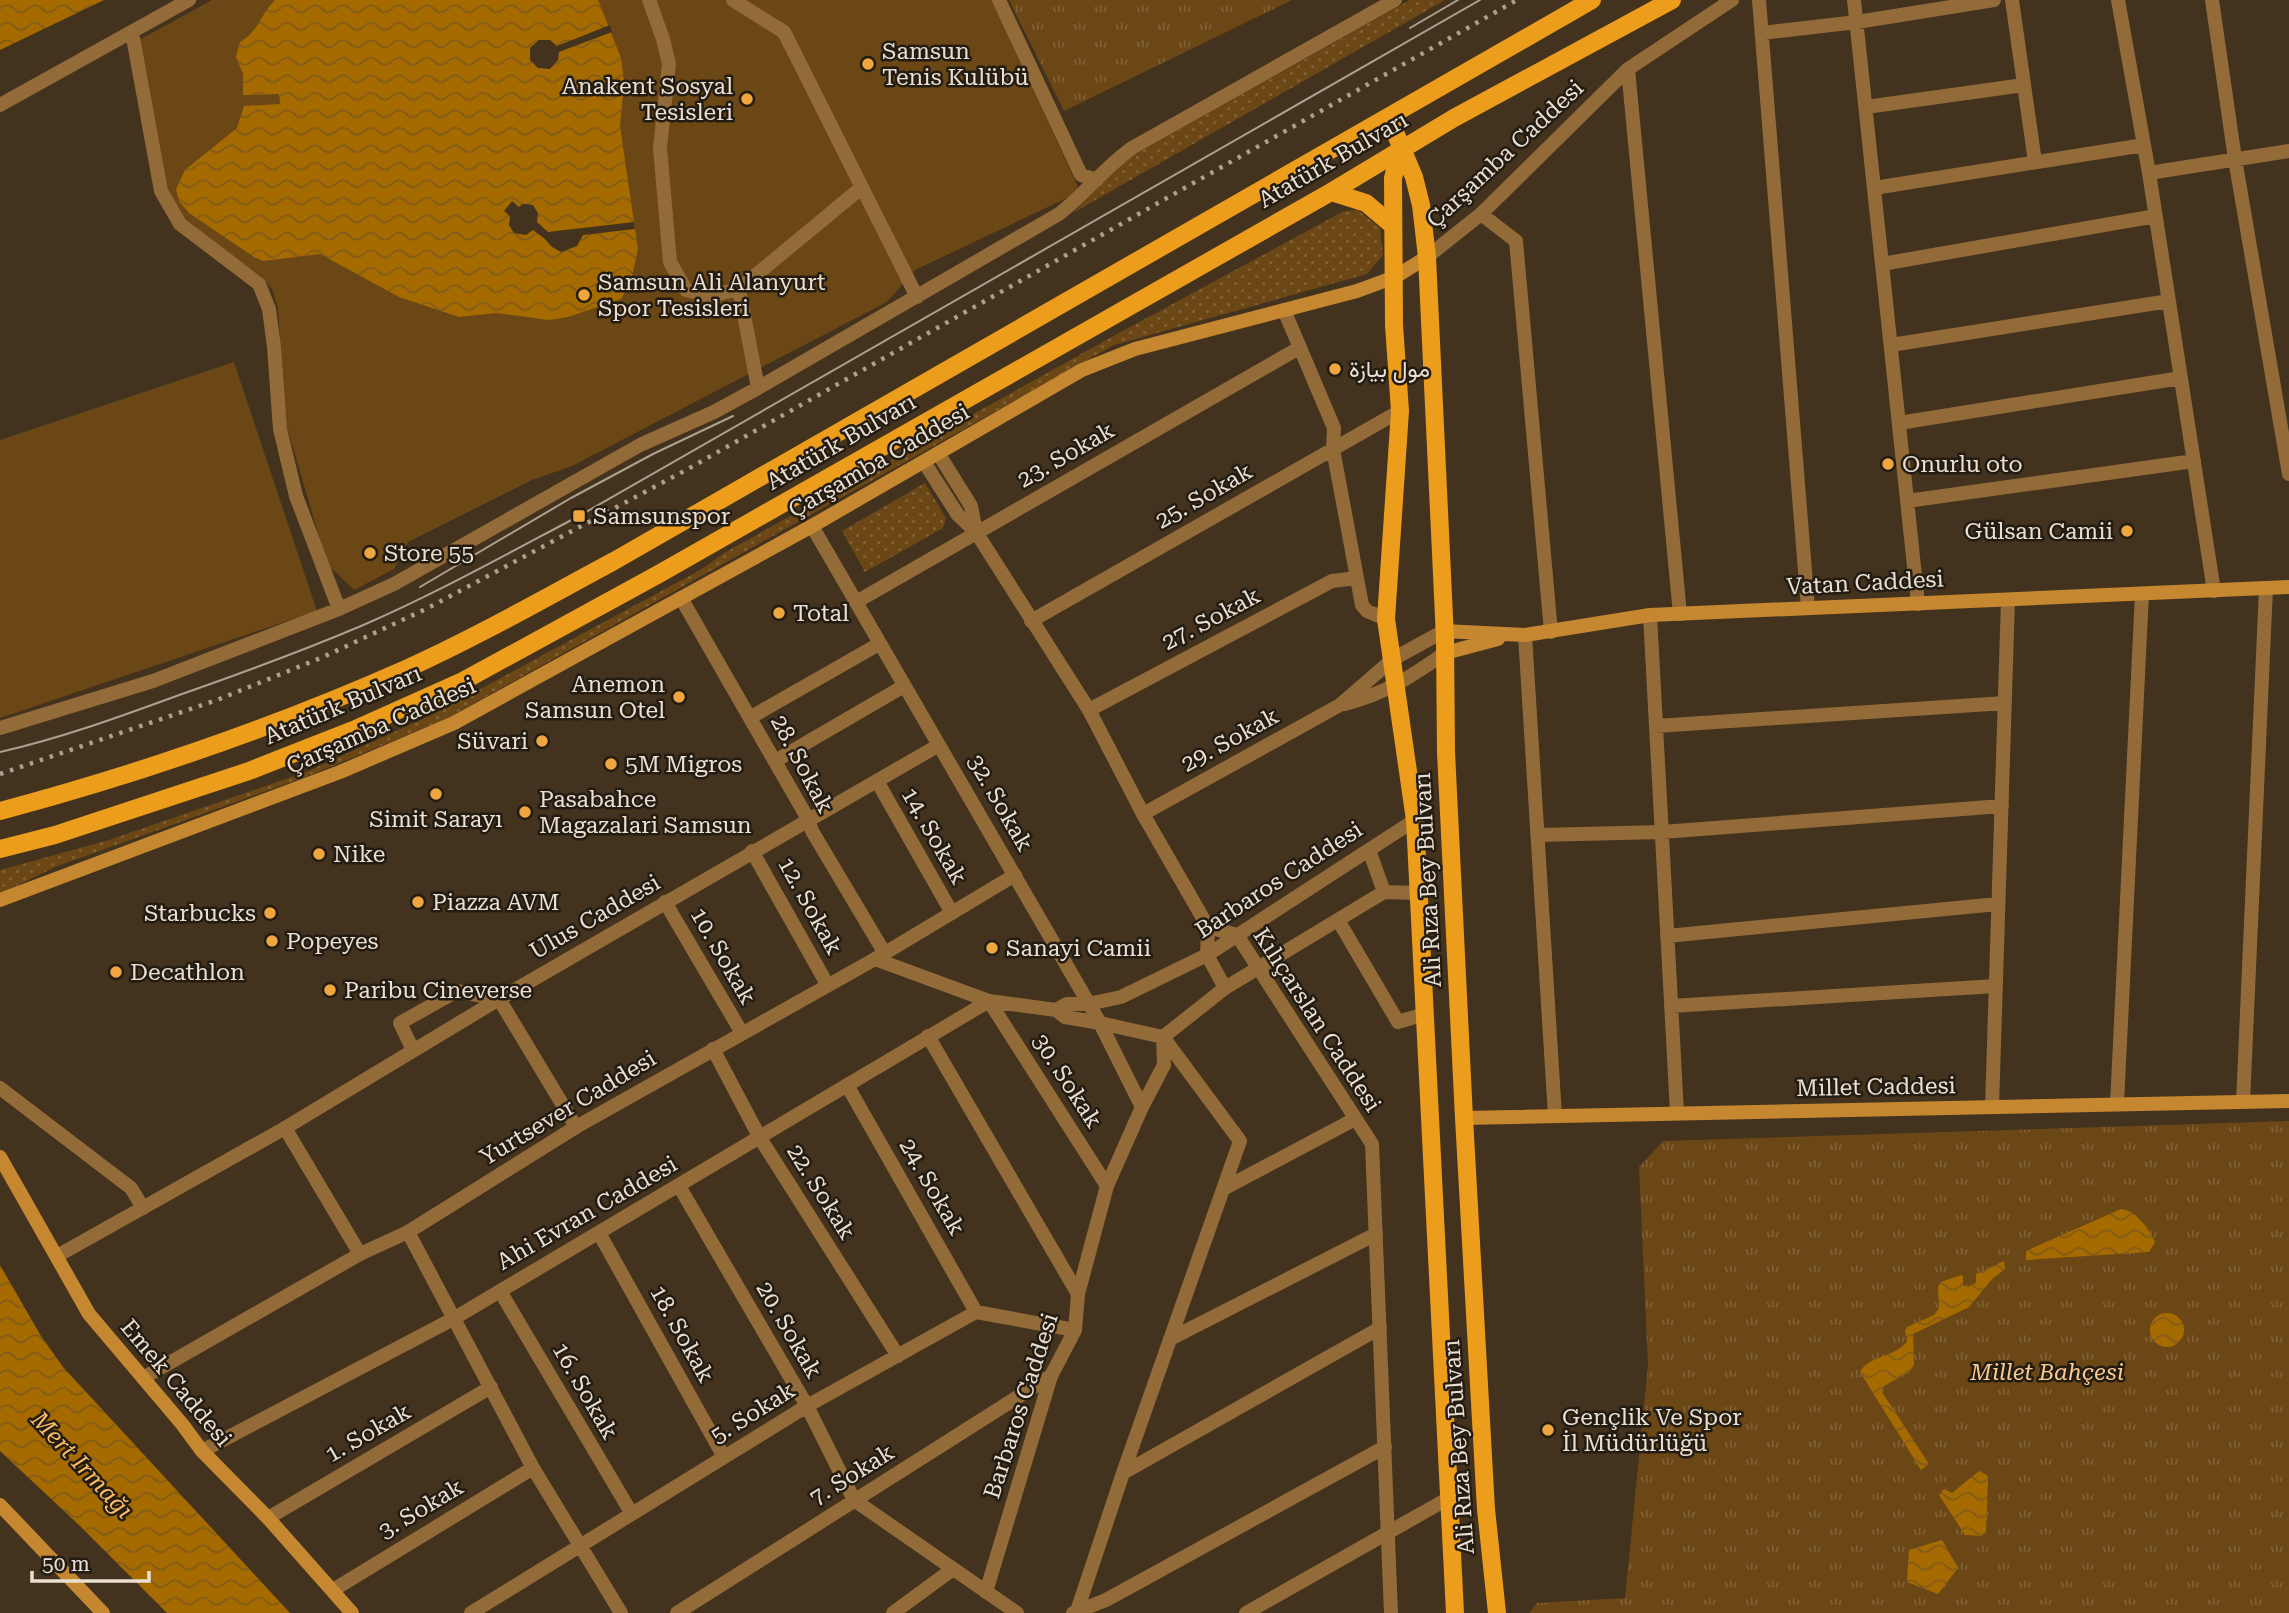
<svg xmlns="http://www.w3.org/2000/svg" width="2289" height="1613" viewBox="0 0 2289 1613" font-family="'Roboto Serif',Vazirmatn,serif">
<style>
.grass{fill:url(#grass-dots)}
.park{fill:url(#park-tufts)}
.garden{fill:#6b4715}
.water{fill:url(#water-waves)}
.pier{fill:#43321d}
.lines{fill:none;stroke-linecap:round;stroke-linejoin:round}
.minor{stroke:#926b39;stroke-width:14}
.tertiary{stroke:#926b39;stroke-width:14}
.secondary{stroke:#c58730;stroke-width:14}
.primary{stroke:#ed9d1c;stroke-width:18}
.tram{stroke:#ada090;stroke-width:2}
.rail{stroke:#ada090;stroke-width:4.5;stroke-dasharray:3.5 7;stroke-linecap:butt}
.poi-dot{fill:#f0a63f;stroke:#231c12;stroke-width:2.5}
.labels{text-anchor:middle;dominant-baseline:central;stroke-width:5;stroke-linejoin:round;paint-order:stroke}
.poi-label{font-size:23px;fill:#eadfd2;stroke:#231c12;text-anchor:start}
.street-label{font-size:23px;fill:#eadfd2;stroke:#231c12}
.park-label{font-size:23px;font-style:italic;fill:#fbca90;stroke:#231c12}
.water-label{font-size:24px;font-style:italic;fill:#fbbb69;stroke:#231c12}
</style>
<defs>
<pattern id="grass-dots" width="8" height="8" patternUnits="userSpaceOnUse" patternTransform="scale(1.75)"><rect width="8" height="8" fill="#6b4715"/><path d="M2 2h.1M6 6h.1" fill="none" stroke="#806136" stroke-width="1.8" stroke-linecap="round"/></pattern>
<pattern id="park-tufts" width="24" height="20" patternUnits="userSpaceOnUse" patternTransform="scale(1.75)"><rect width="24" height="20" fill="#6b4715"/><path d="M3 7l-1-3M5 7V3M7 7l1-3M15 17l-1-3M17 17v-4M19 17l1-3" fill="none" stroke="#806136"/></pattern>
<pattern id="water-waves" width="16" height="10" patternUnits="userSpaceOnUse" patternTransform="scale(1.75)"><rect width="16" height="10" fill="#a66b00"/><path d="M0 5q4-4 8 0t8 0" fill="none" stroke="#805b19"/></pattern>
</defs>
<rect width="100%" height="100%" fill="#43321d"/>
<path class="grass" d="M1410,0H1445L1073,213L1120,165L1136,154Z
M1358,210L1380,228L1383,255L1367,274L1114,345L446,719L308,776L55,867L0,894V870L109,840L306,772L438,712L702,569L724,553L1119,333L1344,211Z
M925,483L946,518L943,528L865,572L842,531Z"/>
<path class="park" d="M1009,0H1292L1064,111Z
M2289,1121V1613H1529L1537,1603L1625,1598L1648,1365L1639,1167L1663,1141Z"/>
<path class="garden" d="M212,0H992L1078,187L1069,197L915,270L887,302L572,466L532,480L408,542L394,569L354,590L327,564L285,420L278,308L272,289L261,276L181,219L165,192L139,40Z
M234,362L317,611L0,718V440Z"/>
<path class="water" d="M0,0H104L0,50Z
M275,0H598L621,58L624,81L620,126L638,249L631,281L621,299L568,317L549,320L496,313L459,317L399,297L320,254L263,261L254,257L189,213L179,201L176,189L185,170L237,128L244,106L280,104L279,94L243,95V74L236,57L240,42C258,32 261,14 275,0Z
M2121,1209C2136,1210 2149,1229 2155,1242L2149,1252L2026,1260V1251Z
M2004,1261L2005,1269L1993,1278L1969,1307L1913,1334L1914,1365L1909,1372L1884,1386L1882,1392L1929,1464L1921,1470L1860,1372C1869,1355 1895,1358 1907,1341L1905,1331L1907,1327L1934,1315L1939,1308L1938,1287L1941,1282L1961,1275L1963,1276V1285L1967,1287L1976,1283V1274Z
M0,1265L41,1336L63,1367L290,1613H167L79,1525L0,1451Z
M2150 1330a17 17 0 1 1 34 0a17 17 0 1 1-34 0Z
M1979,1471L1987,1475L1988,1482L1986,1532L1982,1536L1965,1535L1939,1495L1944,1489L1952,1493Z
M1942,1540L1958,1568L1938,1594L1907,1582L1909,1550Z"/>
<path class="pier" d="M610,25L612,32L559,52L558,60L550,69L538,68L530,60V48L539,40H550L557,46Z
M512,201L519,207L523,204L533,205L538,213L537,222L548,232L634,222L635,229L583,235L577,246L561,252L552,247L545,239L533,230L526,235L514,233L509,225L510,216L504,211Z"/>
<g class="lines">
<path class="minor" d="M649,0L663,39L669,64L660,148L670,262L686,290L710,296L739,289L861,188
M733,0L784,32L917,297
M999,0L1081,175L1097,180
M1759,0L1808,608
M1854,0L1918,604
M2012,0L2035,162
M2118,0L2149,173L2214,591
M2212,0L2235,159L2289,474
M132,32L161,191L180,224L259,284L269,309L274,347L280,429L296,496L339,609
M1762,33L1857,22L1994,0
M1628,69L1680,614
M0,105L189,0
M1866,107L2024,85
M2149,173L2289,151
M1874,188L2144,145
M1481,214L1516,241L1551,632
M1427,257L1481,214L1628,69L1732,0
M1882,264L2156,216
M739,289L758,388
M1284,310L1334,428L1333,449L1362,605L1367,611L1386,619
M1891,345L2169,301
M1899,423L2181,378
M1907,501L2194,461
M856,602L1299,348
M1650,615L1677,1113
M1031,621L1400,411
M1525,635L1555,1116
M1345,704C1387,693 1410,677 1445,653
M1089,710L1332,581L1357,578
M751,717L879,644
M1656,726L2005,703
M0,728L153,681L339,609L394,584L640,445L714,412L758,388L1059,214C1085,194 1105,167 1132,148L1395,0
M775,761L904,686
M877,781L952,913
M1143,814L1340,705L1393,659L1444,631
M1538,835L1662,832L2002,806
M752,851L827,984
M665,902L742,1033
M1338,920L1398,1022L1425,1014
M1667,936L1998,904
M875,959L989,1001L1056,1010L1067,1004H1088
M989,1001L1107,1186
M1671,1006L1996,986
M1056,1010L1065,1017L1100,1023
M928,1036L1078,1294
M713,1049L760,1138L898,1356
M413,1050L400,1023L457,991L499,999L576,1127
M847,1085L976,1312
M0,1088L131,1188L143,1208
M2243,1102L2266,588
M2117,1104L2142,594
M1992,1107L2008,600
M285,1128L360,1254
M679,1186L807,1406L854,1500L1017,1613
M1223,1189L1355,1119
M408,1232L533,1468L621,1613
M599,1233L724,1457
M500,1291L632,1514
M1170,1339L1376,1234
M1123,1473L1380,1328
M333,1590L533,1468
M1077,1611L1123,1473L1240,1141L1163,1037
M471,1613L807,1406L976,1312L1075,1330
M677,1613L1051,1376
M893,1613L953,1569
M1073,1613L1106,1600L1385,1447
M1246,1613L1449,1498"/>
<path class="tertiary" d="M938,453L971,506L976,532L1089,710L1143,814L1208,927L1237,935L1372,1144L1391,1613
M924,462L958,515L976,532
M812,526L1100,1023L1142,1107
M681,598L808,819L812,831L884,952
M1369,850L1384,892
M1208,927L1207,955L1225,988
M1088,1004L1121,997L1207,955L1415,820
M1100,1023L1163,1037L1225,988L1384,892L1419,893
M57,1256L285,1128L499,999L939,745
M143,1378L360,1254L408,1232L576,1127L875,959L1015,875
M202,1451L453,1319L989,1001
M268,1518L491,1387
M986,1592L1051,1376L1075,1330L1078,1294L1107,1186L1142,1107L1164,1065L1163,1037"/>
<path class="secondary" d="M1444,631L1525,635L1650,615L2289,587
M1445,653L1498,639
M0,900L340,772L454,723L812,526L1082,370L1135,349L1357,291L1395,277L1427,257
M1464,1118L2289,1101
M0,1157L89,1314L182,1424L202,1451L268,1518L352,1613
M0,1505L103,1613"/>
<path class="primary" d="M1389,118L1414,177L1421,205L1427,257L1445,638L1446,752L1464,1118L1486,1509L1497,1613
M1401,148L1393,178L1394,325L1400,411L1386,619L1415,820L1455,1613
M1331,192L1366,203L1392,225
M0,811C139,774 275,727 406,669C477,637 545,598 614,561L1592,0
M0,849L55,835L249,771L358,728L463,681L657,575L1331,192L1454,118L1672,0"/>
<path class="tram" d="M1410,28L1458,0
M420,587L571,498L653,454L733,416
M0,752C62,738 122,716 182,694C242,673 302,651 361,626C435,594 507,554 579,516L1480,0"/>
<path class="rail" d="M0,774L217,700L323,657L428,608L686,470L1517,0"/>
</g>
<g class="poi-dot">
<circle cx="868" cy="64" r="7"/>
<circle cx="747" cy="99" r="7"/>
<circle cx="584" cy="295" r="7"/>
<circle cx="1335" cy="369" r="7"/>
<circle cx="1888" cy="464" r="7"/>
<rect x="572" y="509" width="14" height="14" rx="3.5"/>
<circle cx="2127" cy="531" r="7"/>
<circle cx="370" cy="553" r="7"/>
<circle cx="779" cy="613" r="7"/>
<circle cx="679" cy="697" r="7"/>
<circle cx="542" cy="741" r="7"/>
<circle cx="611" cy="764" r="7"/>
<circle cx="436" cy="794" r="7"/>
<circle cx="525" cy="812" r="7"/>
<circle cx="319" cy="854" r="7"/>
<circle cx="418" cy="902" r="7"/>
<circle cx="270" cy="913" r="7"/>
<circle cx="272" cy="941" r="7"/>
<circle cx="992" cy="948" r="7"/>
<circle cx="116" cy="972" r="7"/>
<circle cx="330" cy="990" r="7"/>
<circle cx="1548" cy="1430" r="7"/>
</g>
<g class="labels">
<g class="poi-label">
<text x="882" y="51">Samsun<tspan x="882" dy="26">Tenis Kulübü</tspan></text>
<text x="733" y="86" text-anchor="end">Anakent Sosyal<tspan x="733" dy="26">Tesisleri</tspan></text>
<text x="598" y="282">Samsun Ali Alanyurt<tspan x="598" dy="26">Spor Tesisleri</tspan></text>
<text x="1349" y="369">مول بيازة</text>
<text x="1902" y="464">Onurlu oto</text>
<text x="593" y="516">Samsunspor</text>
<text x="2113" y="531" text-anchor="end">Gülsan Camii</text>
<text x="384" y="553">Store 55</text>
<text x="793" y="613">Total</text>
<text x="665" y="684" text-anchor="end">Anemon<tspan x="665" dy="26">Samsun Otel</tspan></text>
<text x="528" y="741" text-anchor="end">Süvari</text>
<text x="625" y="764">5M Migros</text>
<text x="539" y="799">Pasabahce<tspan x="539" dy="26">Magazalari Samsun</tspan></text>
<text x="436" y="819" text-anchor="middle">Simit Sarayı</text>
<text x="333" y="854">Nike</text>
<text x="432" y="902">Piazza AVM</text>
<text x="256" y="913" text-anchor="end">Starbucks</text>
<text x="286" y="941">Popeyes</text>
<text x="1006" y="948">Sanayi Camii</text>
<text x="130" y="972">Decathlon</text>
<text x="344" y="990">Paribu Cineverse</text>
<text x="1562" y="1417">Gençlik Ve Spor<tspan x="1562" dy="26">İl Müdürlüğü</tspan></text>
</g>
<g class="street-label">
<text transform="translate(1505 154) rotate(-43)">Çarşamba Caddesi</text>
<text transform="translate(1333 160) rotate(-30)">Atatürk Bulvarı</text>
<text transform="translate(841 442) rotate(-30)">Atatürk Bulvarı</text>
<text transform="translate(1066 455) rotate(-30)">23. Sokak</text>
<text transform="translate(879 461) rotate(-30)">Çarşamba Caddesi</text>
<text transform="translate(1204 496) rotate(-30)">25. Sokak</text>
<text transform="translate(1865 583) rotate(-3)">Vatan Caddesi</text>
<text transform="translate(1211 619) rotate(-28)">27. Sokak</text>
<text transform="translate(343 705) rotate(-23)">Atatürk Bulvarı</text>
<text transform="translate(381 726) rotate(-24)">Çarşamba Caddesi</text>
<text transform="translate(1230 740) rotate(-29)">29. Sokak</text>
<text transform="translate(802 764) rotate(62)">28. Sokak</text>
<text transform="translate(1000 803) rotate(60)">32. Sokak</text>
<text transform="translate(934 836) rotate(60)">14. Sokak</text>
<text transform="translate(1279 880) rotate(-33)">Barbaros Caddesi</text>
<text transform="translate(1428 880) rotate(-93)">Ali Rıza Bey Bulvarı</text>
<text transform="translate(810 906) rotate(61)">12. Sokak</text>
<text transform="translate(595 917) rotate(-30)">Ulus Caddesi</text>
<text transform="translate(723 956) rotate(60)">10. Sokak</text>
<text transform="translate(1317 1020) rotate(57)">Kılıçarslan Caddesi</text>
<text transform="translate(1067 1081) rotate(57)">30. Sokak</text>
<text transform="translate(1876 1087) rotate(-1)">Millet Caddesi</text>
<text transform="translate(568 1108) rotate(-31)">Yurtsever Caddesi</text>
<text transform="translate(932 1187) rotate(60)">24. Sokak</text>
<text transform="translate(821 1192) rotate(58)">22. Sokak</text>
<text transform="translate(587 1213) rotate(-30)">Ahi Evran Caddesi</text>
<text transform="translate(789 1330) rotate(60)">20. Sokak</text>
<text transform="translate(682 1334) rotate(61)">18. Sokak</text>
<text transform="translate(176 1383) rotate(50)">Emek Caddesi</text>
<text transform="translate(585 1391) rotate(60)">16. Sokak</text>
<text transform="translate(1021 1406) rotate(-72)">Barbaros Caddesi</text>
<text transform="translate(753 1413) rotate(-32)">5. Sokak</text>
<text transform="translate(368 1433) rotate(-30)">1. Sokak</text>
<text transform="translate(1459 1447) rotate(-94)">Ali Rıza Bey Bulvarı</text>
<text transform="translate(852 1475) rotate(-32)">7. Sokak</text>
<text transform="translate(421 1509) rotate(-31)">3. Sokak</text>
</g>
<g class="park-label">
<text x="2047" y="1372">Millet Bahçesi</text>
</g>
<g class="water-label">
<text transform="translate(82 1465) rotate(47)">Mert Irmağı</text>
</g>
</g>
<path d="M32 1571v10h117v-10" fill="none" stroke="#eadfd2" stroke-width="3.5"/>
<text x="42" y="1571" font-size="21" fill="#eadfd2" stroke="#231c12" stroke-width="5" paint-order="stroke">50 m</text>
</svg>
